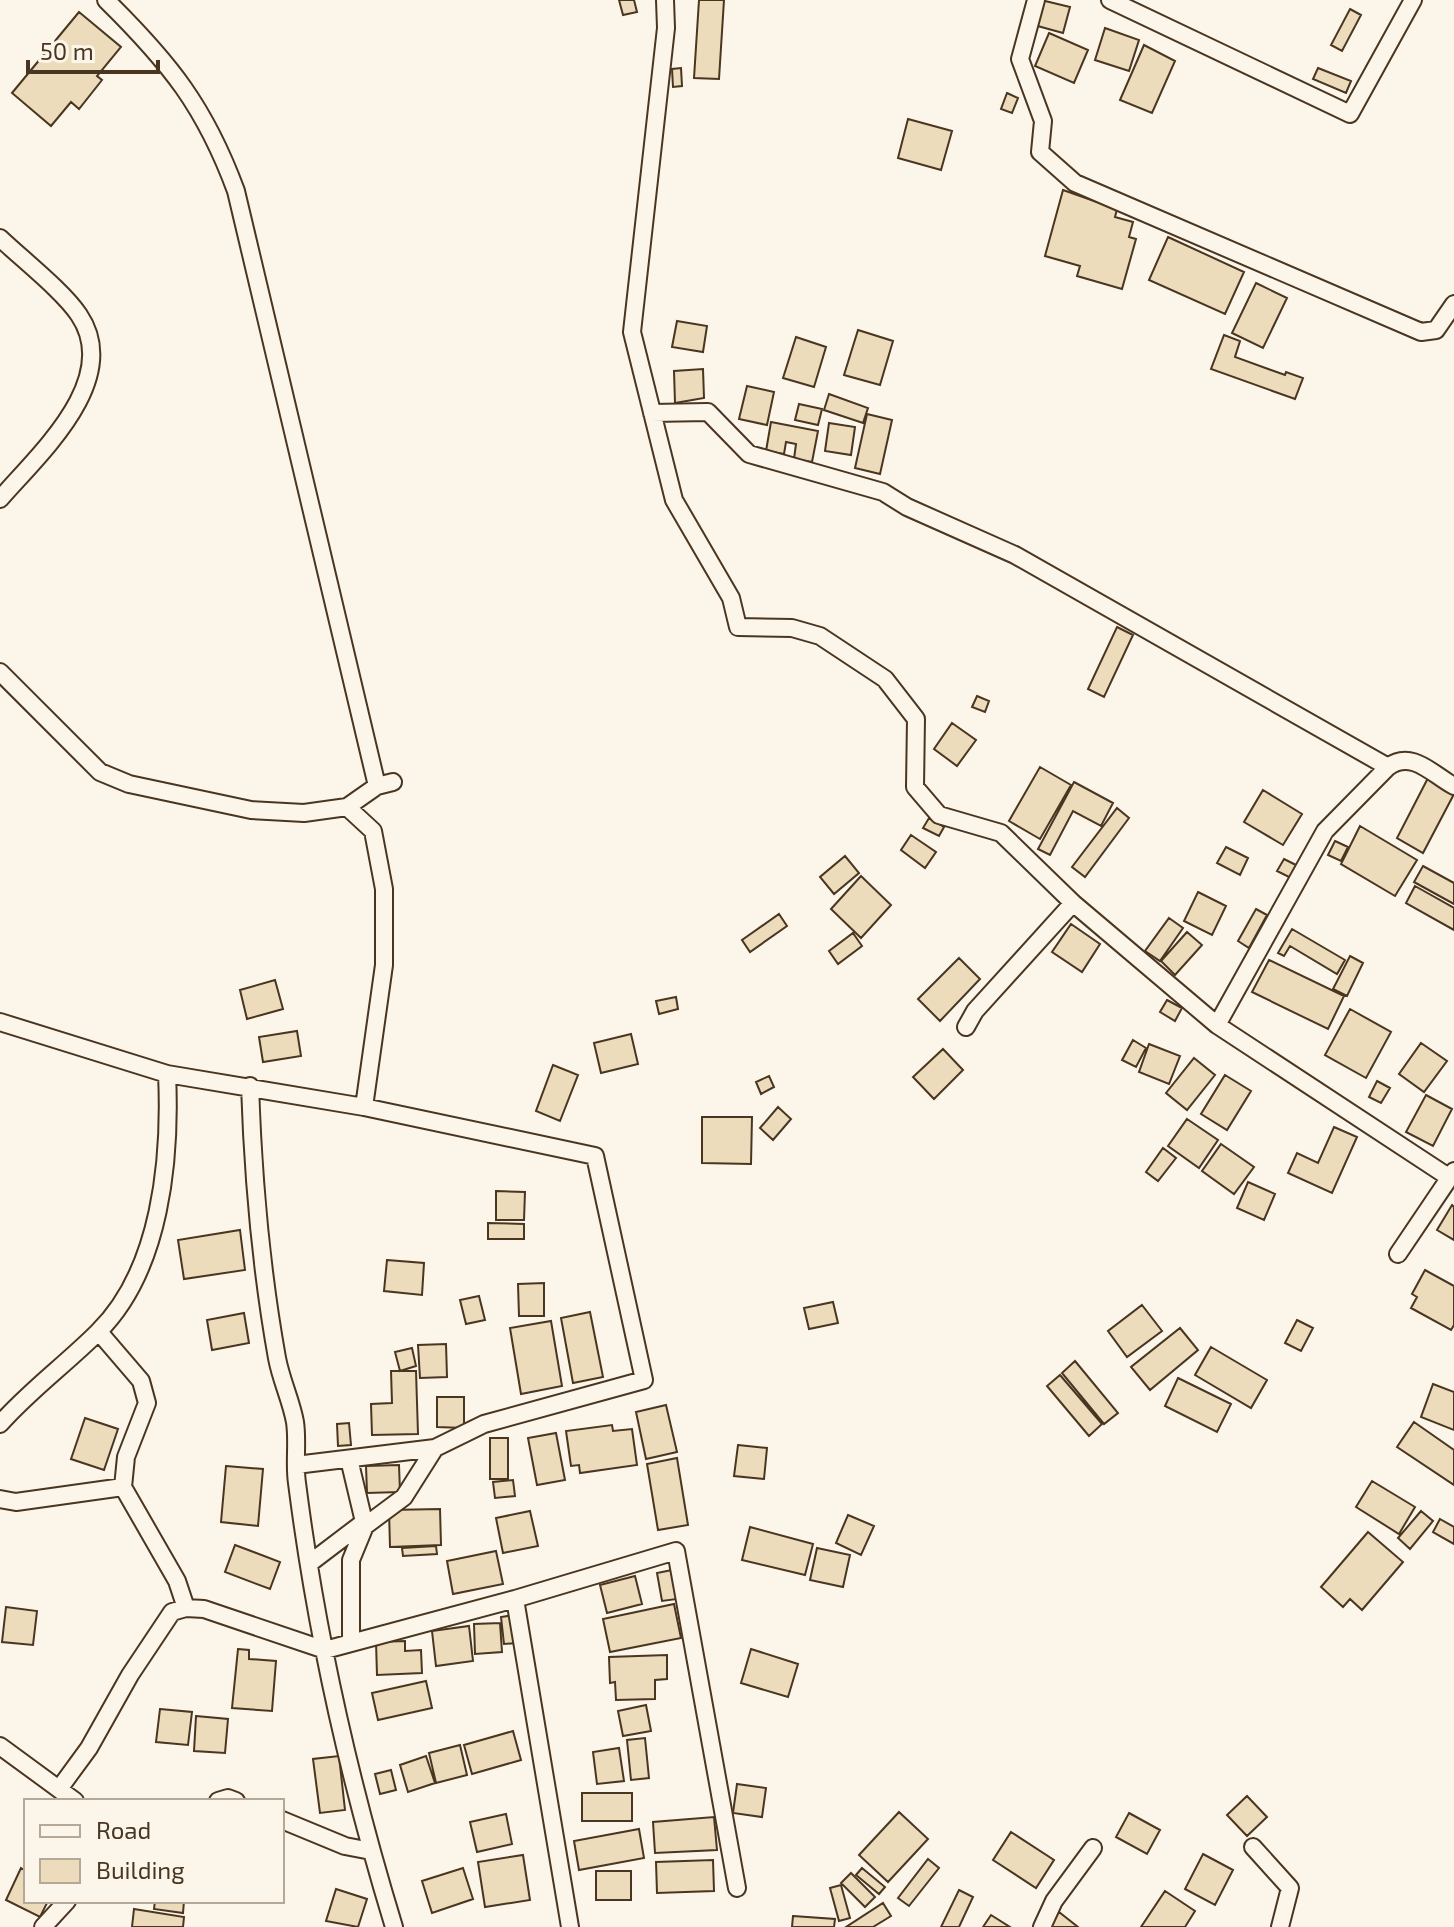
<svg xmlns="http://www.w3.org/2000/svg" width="1454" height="1927" viewBox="0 0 1454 1927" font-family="'Exo 2',sans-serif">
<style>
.building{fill:#ecdcbc;stroke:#4a3520;stroke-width:2}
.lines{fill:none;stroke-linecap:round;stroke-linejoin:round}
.street-casing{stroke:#4a3520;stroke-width:20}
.street{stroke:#fbf6e9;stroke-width:16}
</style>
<rect width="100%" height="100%" fill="#fbf6e9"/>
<path class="building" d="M619,0H634L637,12L623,15Z
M699,0H724L719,79L694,78Z
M1041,0L1070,7L1063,33L1034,25Z
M1350,9L1361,15L1342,51L1331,45Z
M79,12L121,47L97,76L102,80L79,109L71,102L51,126L12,93Z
M1105,28L1139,40L1129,71L1095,60Z
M1049,33L1088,50L1074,83L1035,66Z
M1144,45L1175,61L1152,113L1120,100Z
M681,68L682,86L673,87L672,69Z
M1318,68L1351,81L1346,93L1313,79Z
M1007,93L1018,98L1012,113L1001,109Z
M908,119L952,131L941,170L898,158Z
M1063,190L1117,209L1115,217L1133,222L1129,237L1136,239L1122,289L1077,276L1080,266L1045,256Z
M1168,237L1244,272L1225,314L1149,280Z
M1256,283L1287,298L1263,348L1232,333Z
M677,321L707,326L703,352L672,347Z
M858,330L893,341L880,385L844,375Z
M1224,335L1240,341L1235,357L1285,375L1286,372L1303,378L1295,399L1211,369Z
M796,337L826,347L814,387L783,378Z
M703,369L704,398L675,403L674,371Z
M747,386L774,392L767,425L739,419Z
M829,394L868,408L863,423L824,410Z
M799,404L822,409L818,425L795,420Z
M867,414L892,420L880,474L855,468Z
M771,422L818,431L812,462L794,459L796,444L786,442L784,454L766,451Z
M829,423L855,427L851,455L825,451Z
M1117,627L1133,635L1104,697L1088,689Z
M977,696L989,701L985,712L972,707Z
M952,723L976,740L957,766L934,749Z
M1040,767L1071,785L1040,839L1009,821Z
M1428,778L1454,794L1423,853L1397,838Z
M1074,782L1113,803L1101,826L1073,811L1050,855L1038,849Z
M1263,790L1302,814L1283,845L1244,822Z
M1117,808L1129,818L1085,877L1072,867Z
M929,818L944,827L939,836L923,828Z
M1360,826L1417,860L1395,896L1341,864Z
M911,835L936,852L925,868L901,850Z
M1335,841L1348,847L1341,861L1328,855Z
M1226,847L1248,858L1240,875L1217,863Z
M845,856L859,873L834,894L820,877Z
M1284,859L1300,867L1293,879L1277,871Z
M1423,866L1454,883V904L1414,882Z
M861,876L891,905L861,938L831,909Z
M1415,886L1454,908V930L1406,903Z
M1198,892L1226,906L1212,935L1184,921Z
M1256,909L1267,915L1249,948L1238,941Z
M779,914L787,926L750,952L742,940Z
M1169,918L1183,928L1160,961L1145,951Z
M1071,924L1100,944L1082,972L1052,952Z
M1292,929L1345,960L1337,974L1290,946L1284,956L1278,953Z
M1187,932L1202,945L1175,975L1161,961Z
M853,933L862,946L838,964L829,951Z
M1350,956L1363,963L1347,996L1333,989Z
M959,958L980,979L940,1021L918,999Z
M1269,960L1344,996L1328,1029L1252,992Z
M275,980L283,1009L247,1019L240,990Z
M676,997L678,1009L659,1014L656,1001Z
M1167,1000L1182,1008L1175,1021L1160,1012Z
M1350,1009L1391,1032L1366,1078L1325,1055Z
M297,1031L301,1056L263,1062L259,1037Z
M631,1034L638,1064L601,1073L594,1043Z
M1133,1040L1146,1048L1136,1067L1122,1060Z
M1421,1043L1447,1061L1424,1092L1399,1074Z
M1149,1044L1180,1056L1169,1084L1139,1072Z
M943,1049L963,1070L934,1099L913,1077Z
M1194,1058L1215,1075L1187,1110L1166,1093Z
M553,1065L578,1075L560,1121L536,1111Z
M1225,1075L1251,1091L1227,1130L1201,1114Z
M769,1076L774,1087L761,1094L756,1082Z
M1377,1081L1390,1088L1381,1103L1369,1097Z
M1426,1095L1452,1109L1433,1146L1406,1132Z
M778,1107L791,1119L773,1140L760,1128Z
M702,1117H752L751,1164L702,1163Z
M1187,1119L1218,1140L1199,1168L1168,1146Z
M1334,1127L1357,1137L1332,1193L1288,1173L1297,1153L1318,1163Z
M1221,1144L1254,1167L1234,1194L1202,1171Z
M1163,1148L1176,1158L1158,1181L1146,1172Z
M1248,1182L1275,1194L1264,1220L1237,1208Z
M496,1191L525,1192L524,1220H496Z
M1452,1205L1454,1207V1240L1437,1230Z
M488,1223L524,1224V1239H488Z
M240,1230L245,1270L184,1279L178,1240Z
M387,1260L424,1263L422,1295L384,1291Z
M1425,1270L1454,1286V1325L1451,1330L1411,1308L1417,1297L1412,1294Z
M544,1283V1316H519L518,1284Z
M479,1296L485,1320L466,1324L460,1300Z
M833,1302L838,1323L809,1329L804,1308Z
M1142,1305L1162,1331L1127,1357L1108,1331Z
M590,1312L603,1377L573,1383L561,1318Z
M244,1313L249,1343L212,1350L207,1320Z
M1297,1320L1313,1328L1301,1351L1285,1343Z
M551,1321L562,1386L521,1394L510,1328Z
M1180,1328L1198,1350L1150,1390L1131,1367Z
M446,1344L447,1377L420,1378L418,1345Z
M1211,1347L1267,1380L1251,1408L1195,1375Z
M412,1348L416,1366L400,1371L395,1352Z
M1075,1361L1118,1413L1104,1424L1062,1373Z
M391,1371H416L418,1434L372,1435L371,1404L392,1403Z
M1060,1375L1102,1424L1089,1436L1047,1386Z
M1178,1378L1231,1404L1217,1432L1165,1406Z
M1433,1384L1454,1392V1430L1421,1417Z
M437,1397H464V1428L437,1427Z
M666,1405L677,1452L646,1459L636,1412Z
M85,1418L118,1429L104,1470L71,1459Z
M1414,1422L1454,1450V1485L1397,1447Z
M349,1423L351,1445L338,1446L337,1424Z
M612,1425L613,1431L632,1429L637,1465L580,1473L579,1465L571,1466L566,1431Z
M556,1433L565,1480L537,1485L528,1438Z
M490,1438H508V1479H490Z
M738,1445L767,1448L764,1479L734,1476Z
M677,1458L688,1525L658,1530L647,1464Z
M399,1465L400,1492L367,1493L366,1466Z
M226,1466L263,1469L258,1526L221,1522Z
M513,1480L515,1496L495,1498L493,1482Z
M1372,1481L1415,1507L1399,1534L1356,1507Z
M440,1509L441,1545L390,1547L389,1510Z
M530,1511L538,1546L503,1553L496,1518Z
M1421,1511L1433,1521L1410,1549L1398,1538Z
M848,1515L874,1526L861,1555L836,1543Z
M1440,1519L1454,1527V1544L1433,1532Z
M750,1527L813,1544L805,1575L742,1560Z
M1368,1532L1403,1562L1362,1610L1350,1599L1343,1607L1321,1587Z
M235,1545L280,1562L270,1589L225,1572Z
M436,1546L437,1554L403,1556L402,1548Z
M817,1548L850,1555L843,1587L810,1580Z
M496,1551L503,1584L453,1594L447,1561Z
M672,1570L677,1599L662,1601L657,1573Z
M635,1576L642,1604L607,1613L600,1585Z
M674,1604L681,1638L610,1652L603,1619Z
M6,1607L37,1611L33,1645L2,1642Z
M514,1615L517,1643L504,1644L501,1617Z
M500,1623L502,1652L475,1654L474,1624Z
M469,1626L473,1661L436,1666L432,1631Z
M405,1641V1651L421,1650L422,1673L377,1675L376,1642Z
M238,1649L249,1650V1659L276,1661L272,1711L232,1708Z
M751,1649L798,1664L788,1697L741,1683Z
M667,1655V1679L655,1680V1699L616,1700L615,1682L610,1683L609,1657Z
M426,1681L432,1708L378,1720L372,1693Z
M646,1705L651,1731L623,1736L618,1711Z
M160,1709L192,1712L188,1745L156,1742Z
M196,1716L228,1719L225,1753L194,1751Z
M513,1731L521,1760L472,1774L464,1745Z
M645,1738L649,1778L631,1780L627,1740Z
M460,1745L467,1775L436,1783L429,1753Z
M619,1748L624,1781L597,1784L593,1752Z
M339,1756L345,1810L320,1813L313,1759Z
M426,1756L435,1783L408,1792L400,1765Z
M391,1770L396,1790L380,1794L375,1774Z
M737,1784L766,1788L762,1817L733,1813Z
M582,1793H632V1821H582Z
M1247,1796L1267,1817L1247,1836L1227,1815Z
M899,1812L928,1839L888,1882L859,1855Z
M1129,1813L1160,1830L1147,1854L1116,1837Z
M506,1814L512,1844L477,1852L470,1822Z
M714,1817L717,1850L655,1853L653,1822Z
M639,1829L644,1858L579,1870L574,1841Z
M1011,1832L1054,1860L1036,1888L993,1860Z
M1203,1854L1233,1870L1215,1905L1185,1889Z
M523,1855L530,1900L485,1907L478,1862Z
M928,1859L939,1868L909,1906L898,1898Z
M713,1860L714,1891L657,1893L656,1862Z
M21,1868L26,1871V1901H48L40,1917L6,1900Z
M463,1868L473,1899L432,1913L422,1881Z
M862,1868L885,1887L879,1894L856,1875Z
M596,1871H631V1900H596Z
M851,1873L875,1897L865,1907L841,1883Z
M841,1885L850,1918L839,1921L830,1888Z
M336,1889L367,1899L358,1927L326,1921Z
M959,1890L973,1897L959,1927H941Z
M1165,1891L1195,1911L1185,1927H1141Z
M155,1901H184L183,1913L154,1909Z
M883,1903L891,1916L873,1927H846Z
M134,1909L184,1917L183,1927H132Z
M1059,1912L1078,1927H1047Z
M991,1915L1010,1927H983Z
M793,1916L835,1919L834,1927H792Z"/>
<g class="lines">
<defs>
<path id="street" d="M106,0C170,63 205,107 236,191L377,786
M665,0L666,28L632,332L674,500L731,598L738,627L792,628L820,636L885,679L916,719L915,787L939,815L1001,833L1073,903L1217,1025L1450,1178
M1036,0L1020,59L1043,121L1040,152L1075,183L1421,332L1436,330L1454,304
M1110,0L1350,114L1413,0
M0,238C22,259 63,291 79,315C123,380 38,455 0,499
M652,413L708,412L749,454L883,492L907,507L1015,555L1388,767
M0,672L100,772L129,784L251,810L304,813L347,807L377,786L393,782
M347,807L373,831L384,889V965L364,1107
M0,1022L167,1074L364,1107L595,1156L644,1380L484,1424L435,1448L404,1497L365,1526L351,1560V1640
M1217,1025L1325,831L1388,767C1412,749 1433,775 1454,786
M966,1027L975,1011L1073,903
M250,1086C253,1176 261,1269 277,1358C281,1380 291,1400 295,1422C298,1442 294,1463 297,1483C316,1633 350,1783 394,1927
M1398,1254L1454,1171
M99,1332L141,1381L147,1403L126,1457L123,1487L177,1581L186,1608
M0,1424C30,1390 66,1364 98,1332C161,1270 171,1159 167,1074
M349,1459L365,1526
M296,1465L435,1448
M0,1499L16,1502L123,1487
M310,1563L364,1522
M515,1599L570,1927
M0,1746L75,1801
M59,1789L89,1748L130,1675L172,1612L186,1608L204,1609L325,1650L515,1599L676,1551L737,1888
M218,1801L228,1798L236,1801
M282,1820L345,1846L371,1851
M1253,1847L1290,1888L1280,1927
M43,1927L67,1901
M1042,1927L1054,1901L1093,1848"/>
</defs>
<use href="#street" class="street-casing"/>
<use href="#street" class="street"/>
</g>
<rect x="24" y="1799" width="260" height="104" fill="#fbf6e9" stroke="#b4a999" stroke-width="2"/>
<rect x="40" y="1825" width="40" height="12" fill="#fbf6e9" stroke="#b4a999" stroke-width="2"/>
<text x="96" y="1839" font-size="24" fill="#4a3520">Road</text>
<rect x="40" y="1859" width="40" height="24" fill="#ecdcbc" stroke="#b4a999" stroke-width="2"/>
<text x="96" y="1879" font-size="24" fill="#4a3520">Building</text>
<path d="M28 60v12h130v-12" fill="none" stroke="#4a3520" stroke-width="4"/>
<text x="40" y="60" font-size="24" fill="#4a3520" stroke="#fbf6e9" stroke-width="6" paint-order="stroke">50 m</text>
</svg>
